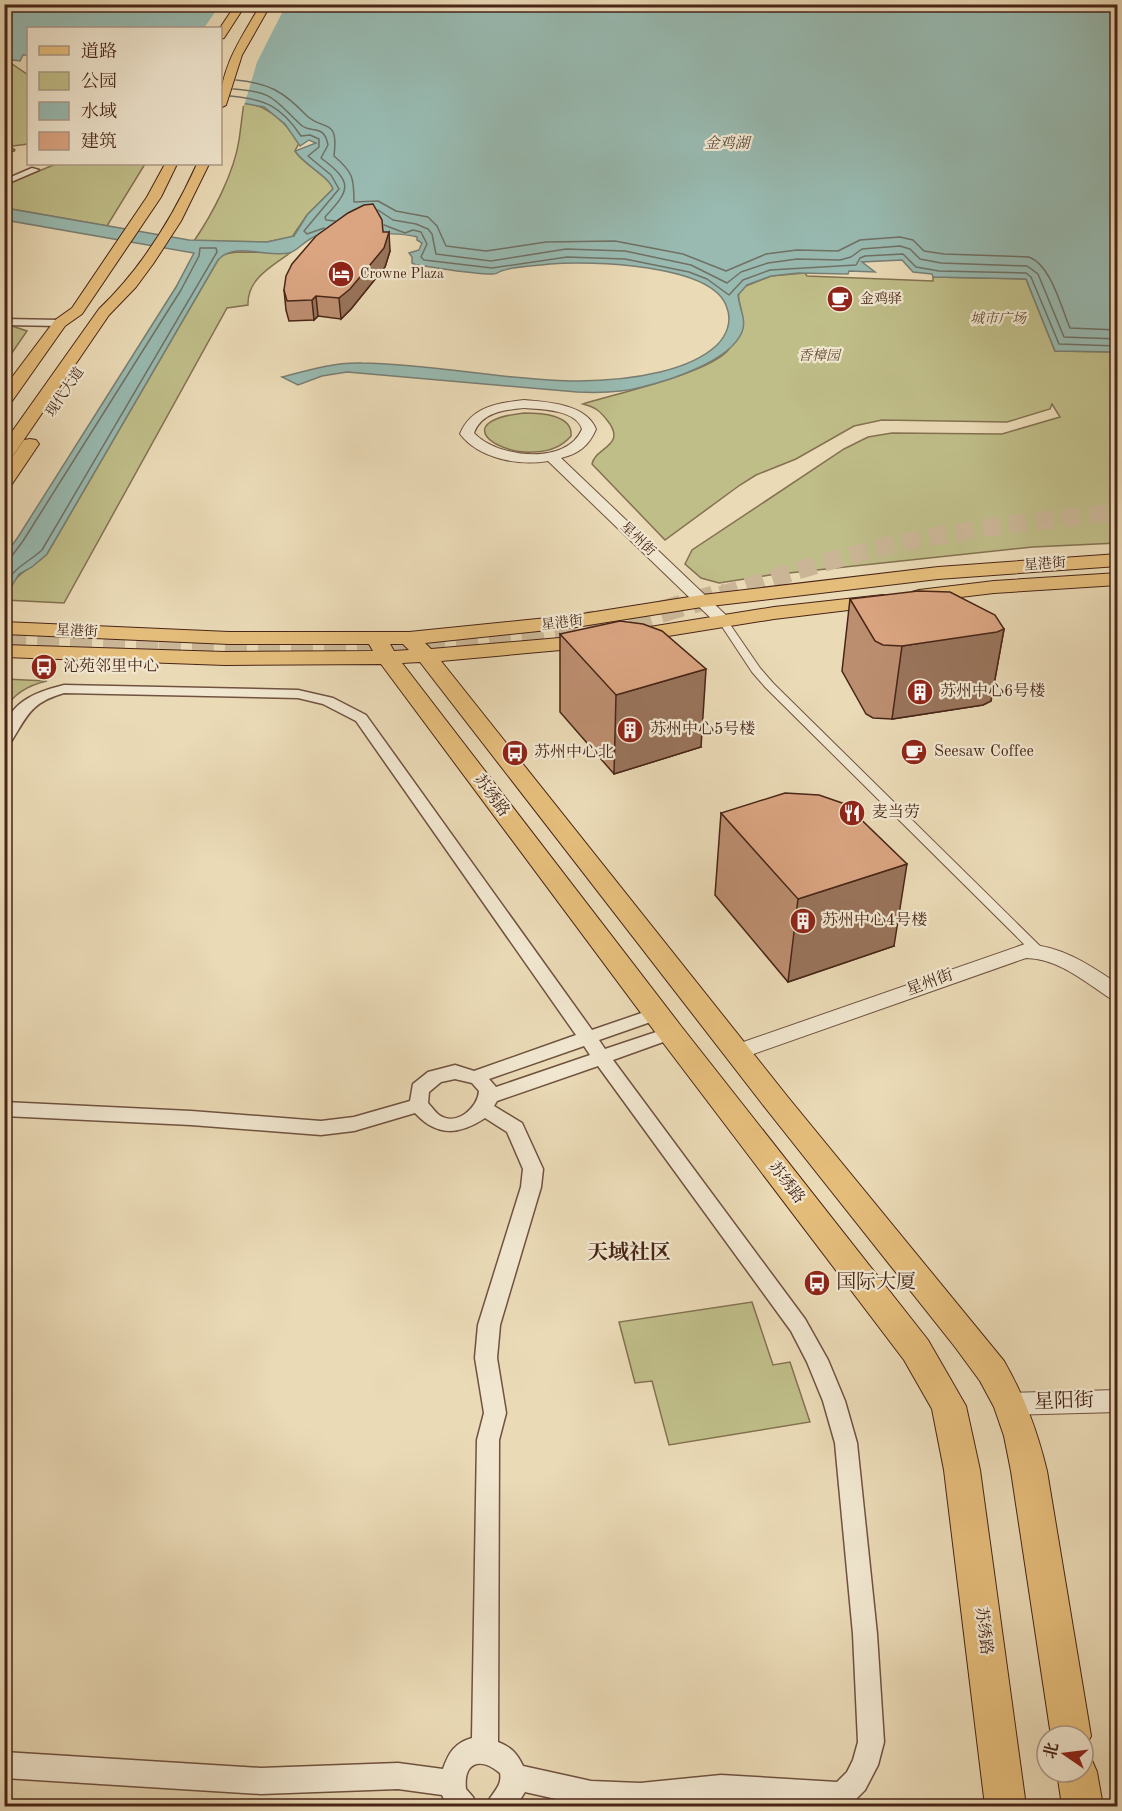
<svg xmlns="http://www.w3.org/2000/svg" width="1122" height="1811" viewBox="0 0 1122 1811" font-family="'Old Standard TT','Noto Serif SC',serif">
<style>
.green{fill:#bfbd88;stroke:#847150;stroke-width:1.5}
.water{fill:#98bab1;stroke:#787e73;stroke-width:1.5}
.pier{fill:#eadab6}
.lines{fill:none;stroke-linecap:round;stroke-linejoin:round}
.shore{stroke:#707064;stroke-width:1.5}
.primary-tunnel-far1{stroke:#cab696;stroke-width:18;stroke-dasharray:18 9;stroke-linecap:butt}
.primary-tunnel{stroke:#cab696;stroke-width:22;stroke-dasharray:22 11;stroke-linecap:butt}
.pedestrian-casing{stroke:#70523f;stroke-width:2}
.minor-casing{stroke:#70523f;stroke-width:3}
.tertiary-casing{stroke:#70523f;stroke-width:2}
.primary-casing{stroke:#482517;stroke-width:2}
.pedestrian{fill:#f1e7d0;fill-rule:evenodd}
.minor{fill:#f1e7d0;fill-rule:evenodd}
.tertiary{fill:#f1e7d0;fill-rule:evenodd}
.primary{fill:#e5bd7b;fill-rule:evenodd}
.wall{fill:#bc8e70;stroke:#482517;stroke-width:1.5}
.shaded-wall{fill:#99745b;stroke:#482517;stroke-width:1.5}
.building{fill:#dba582;stroke:#482517;stroke-width:1.5}
.labels{text-anchor:middle;dominant-baseline:central;stroke-width:4.5;stroke-linejoin:round;paint-order:stroke}
.far-poi-label{font-size:14px;fill:#482517;stroke:#f1e7d0;text-anchor:start}
.far-park-label{font-size:14px;font-style:italic;fill:#664b33;stroke:#f1e7d0}
.far-street-label{font-size:14px;fill:#482517;stroke:#f1e7d0}
.far-water-label{font-size:15px;font-style:italic;fill:#5c4a3e;stroke:#f1e7d0}
.poi-label{font-size:16px;fill:#482517;stroke:#f1e7d0;text-anchor:start}
.street-label{font-size:16px;fill:#482517;stroke:#f1e7d0}
.near-poi-label{font-size:20px;fill:#482517;stroke:#f1e7d0;text-anchor:start}
.near-street-label{font-size:20px;fill:#482517;stroke:#f1e7d0}
.near-neighbourhood-label{font-size:21px;font-weight:bold;fill:#482517;stroke:#f1e7d0}
</style>
<rect width="100%" height="100%" fill="#eadab6"/>
<filter id="stains"><feTurbulence type="fractalNoise" baseFrequency=".00333" numOctaves="4"/><feColorMatrix values="0 0 0 0 .2 0 0 0 0 .09 0 0 0 0 .02 0 0 0 .5 -.17"/></filter>
<radialGradient id="worn" r=".72"><stop offset=".6" stop-color="#630" stop-opacity="0"/><stop offset="1" stop-color="#630" stop-opacity=".3"/></radialGradient>
<path class="green" d="M5,59L28,75V144L5,147Z
M244,103C269,105 286,123 299,143L295,151C304,165 329,176 333,189L307,215L292,237L267,242L194,241C213,213 234,173 239,140C241,127 242,115 244,103Z
M56,164H145L107,226L5,208L4,185Z
M237,252L290,253C271,267 247,279 248,305L227,308L64,603L5,600C10,574 31,570 47,554L219,258L225,254Z
M805,273L807,276L933,281V277L1026,279L1055,351L1117,352V543L1033,547L770,575L719,583L701,578L685,564L692,550L844,449L868,437L892,433L1002,434L1060,417L1052,404L1050,409L1007,422L882,420L854,426L796,459L756,475L740,485L665,540L592,464C595,447 628,446 607,420C600,411 595,407 583,404C614,394 711,373 729,349C732,345 742,314 741,310C740,301 736,297 741,288L771,276Z
M9,325L27,331L5,363V330Z
M524,413C539,413 573,414 571,436C535,479 427,424 524,413Z
M5,679L47,681C29,685 14,693 5,709Z
M752,1302L773,1365L790,1362L810,1422L669,1445L652,1381L635,1383L619,1322Z"/>
<path class="water" d="M5,5H1117V352L1055,351L1026,279L933,277L932,274L913,272L902,260L862,262L875,272L849,271L848,274L798,273L771,276L747,285L738,295C739,307 747,320 742,332C730,361 671,380 642,387C621,393 599,393 577,392L347,372L322,376L298,385L282,377C308,370 335,362 362,363C462,364 560,396 660,372C681,367 701,360 717,345C727,335 732,321 727,308C714,263 588,261 550,264C535,266 515,266 501,271C498,273 496,274 493,274C467,274 441,268 416,265L412,263V257L409,253L419,250L422,243L417,240V237C401,232 333,232 316,236C306,239 298,251 289,253C268,258 234,241 218,260L47,554L32,567L19,574L5,597V555L18,537L176,287L194,253L5,220V208L189,240L267,242L294,236L307,215L333,189C329,176 304,165 295,151L316,143L309,140L300,146L285,124L264,107L242,103L220,28H28V55H23L20,61L5,59Z"/>
<path class="pier" d="M220,5H286L257,62L244,106L220,105V28H204Z"/>
<g class="lines">
<path class="shore" d="M236,80C269,83 284,92 306,115C323,132 339,116 334,156C353,172 354,178 354,202L378,201L396,211L428,217L437,226L446,246L486,251L546,242L615,241L683,254L726,271L766,254L797,250L838,251L860,240L900,237L913,240L924,251L944,254L1029,257C1051,265 1061,307 1070,328L1118,330
M233,89C275,92 273,99 301,125C311,134 324,123 328,145L321,158C353,182 351,189 325,217L326,220L335,221
M230,96C265,99 281,106 301,136L310,135L319,139V147L308,156L331,175L339,189L304,231L307,234L324,228
M378,210L393,220L416,224L428,229L432,234L436,254L491,261L566,249L625,251L691,265L727,283L741,272L768,263L797,259L840,260L851,257L862,249L900,246L910,249L920,259L941,263L1027,266L1038,274L1064,337L1118,339
M384,225L405,233L413,230L421,232L427,244L421,257L424,260L492,268L567,257L625,259L689,272L707,279L729,295L743,280L770,270L856,265L860,258L865,256L903,254L916,267L939,271L1026,273L1031,277L1059,344L1118,346
M4,558L11,557L23,541L181,290L199,256L200,248H216L217,252L42,550C26,564 16,566 4,585"/>
<path class="primary-tunnel-far1" d="M721,595C780,576 840,556 901,543C972,528 1045,520 1118,512"/>
<path class="primary-tunnel" d="M597,630L726,593
M159,641C310,648 446,650 595,621
M4,643L175,651"/>
<defs>
<path id="pedestrian" d="M724,619L727,620L760,668L773,683L1042,948L1044,951L1042,954H1034L765,687L752,672L719,622Z"/>
<path id="minor" d="M10,148L14,150L4,154V149Z
M32,168L39,170L4,185V180Z
M4,319L60,320L65,323L60,326L4,325Z
M64,685L298,690L333,698L366,715L592,1030L656,1008L662,1010L665,1014L662,1018L599,1040L605,1049L671,1027L677,1029L680,1033L677,1037L613,1060L805,1319L828,1360L845,1401L857,1443L877,1634L884,1742L878,1765L865,1790L853,1802L843,1806H795L721,1801L668,1806H587L525,1792L516,1806H486C490,1794 503,1787 500,1773C481,1757 463,1761 466,1789L473,1797L477,1806H447L442,1795L398,1789L261,1794L4,1778V1752L261,1768L398,1763L443,1769C449,1752 455,1743 472,1738L477,1440L484,1413L475,1358L478,1325L521,1187L523,1169L507,1132L485,1118C459,1135 437,1137 415,1113L354,1131L321,1135L191,1125L4,1116V1102L191,1111L321,1121L354,1117L410,1101L413,1084L428,1072L455,1065L474,1071L576,1035L356,721L323,704L298,698L64,693C29,703 27,717 9,745L4,746C4,741 3,733 5,727C12,700 40,691 64,685ZM584,1046L590,1055L496,1087L489,1079ZM598,1066L791,1331L807,1362L823,1401L835,1443L853,1634L858,1742L853,1760L847,1772L837,1782L721,1775L640,1783L591,1781L523,1766C517,1753 511,1747 498,1742L499,1440L506,1413L497,1358L500,1325L541,1187L543,1169L522,1123L494,1106L497,1101ZM455,1079L472,1083L479,1091C478,1108 456,1127 439,1115C435,1112 432,1107 428,1103L429,1092L441,1082Z"/>
<path id="tertiary" d="M524,400C548,402 586,404 596,429C589,446 578,454 561,458L730,619L732,622L730,625H718L548,461C519,466 479,459 460,434C471,407 497,403 524,400ZM524,408C542,409 576,410 582,429C567,466 497,458 474,433C482,412 504,410 524,408Z
M1025,944C1062,946 1088,964 1118,984V1001L1111,999C1084,981 1059,959 1026,958L745,1057L737,1060L729,1057L726,1052L729,1047Z
M1118,1390V1412L1010,1415L1001,1412L997,1404L1001,1396L1010,1393Z"/>
<path id="primary" d="M236,4H246L224,38L220,39V28Z
M261,4H271L242,55L226,105L220,108C220,67 241,39 261,4Z
M165,164H177L161,197L82,314L65,326L10,404L4,405V388L55,320L72,308L147,197Z
M197,164H209L181,221L153,264L136,287L109,315L10,460L4,461V443L99,309C141,269 173,217 197,164Z
M30,439L36,440L39,444L10,487L4,488V469L24,440Z
M1118,554V566L938,579L702,607L576,627L425,643L431,649L594,635L601,637L604,641L601,645L594,647L441,661L787,1096L1004,1361C1025,1398 1037,1430 1047,1471L1091,1736L1083,1751V1736H1051L1011,1471L1004,1436L994,1407L980,1381L955,1347L767,1110L420,662L402,663L681,1026L928,1340L966,1406L980,1470L1026,1806H985L944,1470L932,1409L904,1360L661,1040L381,664L225,665L4,657V645L225,652L373,651L369,644H229L4,634V622L229,632H409L576,615L702,595L938,567ZM390,644H403L409,650L394,651Z
M1118,573V585L994,593L919,602L912,600L909,596L912,592L919,590L994,581Z
M883,595L890,597L893,601L890,605L774,619L631,642L624,640L621,636L624,632L631,630L774,607Z
M1083,1754L1091,1758L1097,1772L1103,1806H1062L1057,1772H1083Z"/>
</defs>
<use href="#pedestrian" class="pedestrian-casing"/>
<use href="#minor" class="minor-casing"/>
<use href="#tertiary" class="tertiary-casing"/>
<use href="#primary" class="primary-casing"/>
<use href="#pedestrian" class="pedestrian"/>
<use href="#minor" class="minor"/>
<use href="#tertiary" class="tertiary"/>
<use href="#primary" class="primary"/>
</g>
<path class="wall" d="M383,232L390,251L385,267L351,309L341,319L318,316L314,320L289,321L286,310L284,290Z
M850,599L1004,629L991,701L983,705L892,719L873,718L866,714L842,671Z
M560,634L701,747L614,774L560,712Z
M721,813L894,946L788,982L715,895Z"/>
<path class="shaded-wall" d="M389,232L390,251L385,267L351,309L341,319L339,298Z
M316,296L318,316L314,320L312,300Z
M1004,629L991,701L983,705L892,719L902,646Z
M706,669L701,747L614,774L616,695Z
M907,864L894,946L788,982L798,899Z"/>
<path class="building" d="M373,204L382,220L383,232H389L384,248L350,289L339,298L316,296L312,300L287,301L284,290L286,276L292,264L316,236L348,213L364,205Z
M918,591L950,592L995,615L1004,629L997,632L902,646L883,645L875,641L850,599Z
M620,621L643,624L662,631L706,669L616,695L560,634Z
M785,793L819,795L845,804L907,864L798,899L721,813Z"/>
<defs>
<symbol id="hotel-disc" viewBox="-11 -11 22 22"><circle r="9.5" fill="#8f2418" stroke="#f1e7d0"/><path d="M-6-4.5h1.5V1H6V5H4.5V3h-9V5H-6ZM-4 0a1.8 1.8 0 1 1 3.6 0ZM.5 0V-2.5h3Q6-2.5 6 0Z" fill="#fff"/></symbol>
<symbol id="cafe-disc" viewBox="-11 -11 22 22"><circle r="9.5" fill="#8f2418" stroke="#f1e7d0"/><path d="M-5.5-4.5H6V0H3Q3 3.5 0 3.5H-2.5Q-5.5 3.5-5.5 0ZM3-3.2v2h1.7v-2ZM-6 4.5H4V6H-6Z" fill="#fff"/></symbol>
<symbol id="bus-disc" viewBox="-11 -11 22 22"><circle r="9.5" fill="#8f2418" stroke="#f1e7d0"/><path d="M-5-6H5V4H4V6H2V4H-2V6H-4V4H-5ZM-3.5-4V0h7V-4ZM-3.5 1.2v1.5H-2V1.2ZM2 1.2v1.5H3.5V1.2Z" fill="#fff"/></symbol>
<symbol id="building-disc" viewBox="-11 -11 22 22"><circle r="9.5" fill="#8f2418" stroke="#f1e7d0"/><path d="M-4-6H4V6H1V3H-1V6H-4ZM-2.5-4.3h1.7v1.8h-1.7ZM.8-4.3h1.7v1.8H.8ZM-2.5-1h1.7V.8h-1.7ZM.8-1h1.7V.8H.8Z" fill="#fff"/></symbol>
<symbol id="restaurant-disc" viewBox="-11 -11 22 22"><circle r="9.5" fill="#8f2418" stroke="#f1e7d0"/><path d="M-5-6h1v4h1v-4h1v4h1v-4h1v5L-1.5 .5V6h-2V.5L-5-1ZM5-6V6H3V1.5H1.5Q1.5-4 5-6Z" fill="#fff"/></symbol>
</defs>
<g fill-rule="evenodd">
<use href="#hotel-disc" x="326" y="259" width="30" height="30"/>
<use href="#cafe-disc" x="825" y="284" width="30" height="30"/>
<use href="#bus-disc" x="29" y="652" width="30" height="30"/>
<use href="#building-disc" x="905" y="677" width="30" height="30"/>
<use href="#building-disc" x="615" y="715" width="30" height="30"/>
<use href="#cafe-disc" x="899" y="737" width="30" height="30"/>
<use href="#bus-disc" x="500" y="738" width="30" height="30"/>
<use href="#restaurant-disc" x="837" y="798" width="30" height="30"/>
<use href="#building-disc" x="788" y="906" width="30" height="30"/>
<use href="#bus-disc" x="802" y="1268" width="30" height="30"/>
</g>
<g class="labels">
<g class="far-poi-label">
<text x="360" y="274">Crowne Plaza</text>
<text x="860" y="299">金鸡驿</text>
</g>
<g class="far-park-label">
<text x="998" y="319">城市广场</text>
<text x="819" y="356">香樟园</text>
</g>
<g class="far-street-label">
<text transform="translate(65 392) rotate(-56)">现代大道</text>
<text transform="translate(638 539) rotate(44)">星州街</text>
<text transform="translate(1045 564) rotate(-4)">星港街</text>
<text transform="translate(562 623) rotate(-7)">星港街</text>
<text transform="translate(77 631) rotate(3)">星港街</text>
</g>
<g class="far-water-label">
<text x="727" y="144">金鸡湖</text>
</g>
<g class="poi-label">
<text x="63" y="667">沁苑邻里中心</text>
<text x="940" y="692">苏州中心6号楼</text>
<text x="650" y="730">苏州中心5号楼</text>
<text x="934" y="752">Seesaw Coffee</text>
<text x="534" y="753">苏州中心北</text>
<text x="872" y="813">麦当劳</text>
<text x="822" y="921">苏州中心4号楼</text>
</g>
<g class="street-label">
<text transform="translate(491 796) rotate(53)">苏绣路</text>
<text transform="translate(930 983) rotate(-20)">星州街</text>
<text transform="translate(786 1183) rotate(52)">苏绣路</text>
<text transform="translate(983 1631) rotate(83)">苏绣路</text>
</g>
<g class="near-poi-label">
<text x="836" y="1283">国际大厦</text>
</g>
<g class="near-street-label">
<text transform="translate(1064 1402) rotate(-2)">星阳街</text>
</g>
<g class="near-neighbourhood-label">
<text x="629" y="1253">天域社区</text>
</g>
</g>
<rect width="1122" height="1811" fill="none" stroke="#eadab6" stroke-width="24"/>
<rect x="6" y="6" width="1110" height="1799" fill="none" stroke="#482517" stroke-width="3"/>
<rect x="12" y="12" width="1098" height="1787" fill="none" stroke="#482517" stroke-width="1.5"/>
<rect x="27" y="27" width="195" height="138" fill="#f1e7d0" stroke="#ad9986" stroke-width="1.5"/>
<rect x="39" y="46" width="30" height="9" fill="#e5bd7b" stroke="#ad9986" stroke-width="1.5"/>
<text x="81" y="57" font-size="18" fill="#482517">道路</text>
<rect x="39" y="72" width="30" height="18" fill="#bfbd88" stroke="#ad9986" stroke-width="1.5"/>
<text x="81" y="87" font-size="18" fill="#482517">公园</text>
<rect x="39" y="102" width="30" height="18" fill="#98bab1" stroke="#ad9986" stroke-width="1.5"/>
<text x="81" y="117" font-size="18" fill="#482517">水域</text>
<rect x="39" y="132" width="30" height="18" fill="#dba582" stroke="#ad9986" stroke-width="1.5"/>
<text x="81" y="147" font-size="18" fill="#482517">建筑</text>
<g transform="translate(1065 1754) rotate(284)"><circle r="28" fill="#f1e7d0" stroke="#ad9986" stroke-width="1.5"/>
<path d="M0-4.5L10 22L0 15L-10 22Z" fill="#8f2418"/>
<text y="-9" font-size="16" font-weight="bold" text-anchor="middle" fill="#482517">北</text>
</g>
<rect width="100%" height="100%" filter="url(#stains)"/>
<rect width="100%" height="100%" fill="url(#worn)"/>
</svg>
